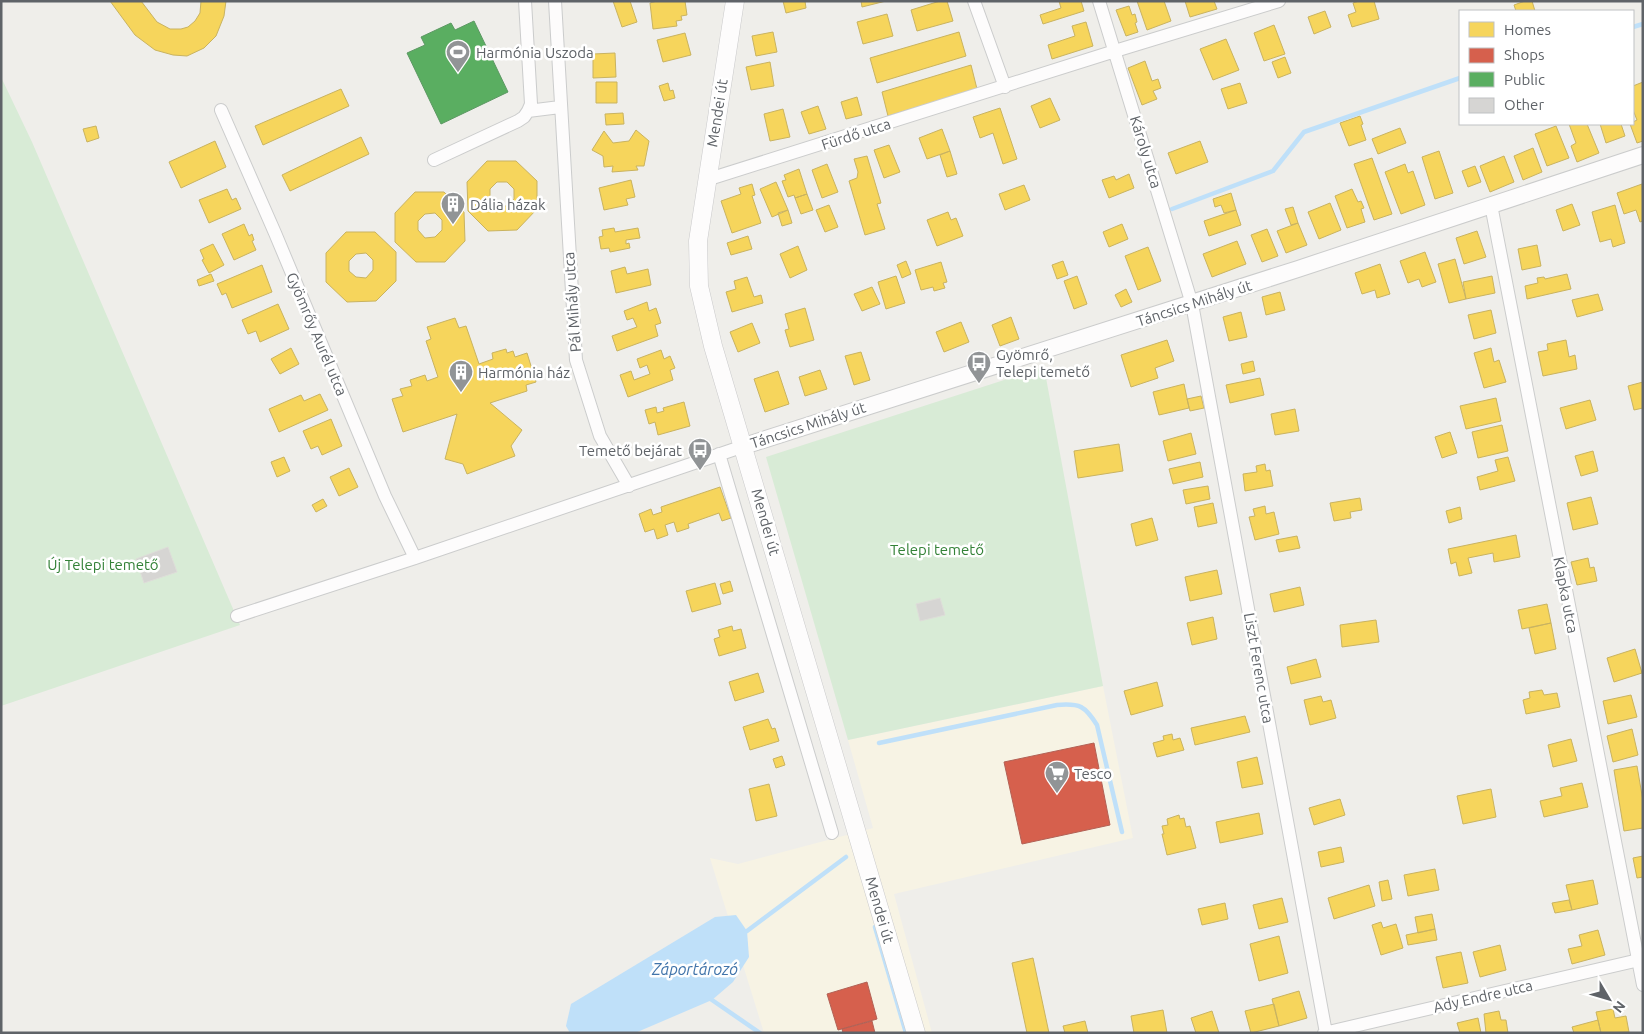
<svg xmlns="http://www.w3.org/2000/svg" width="1644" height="1034" viewBox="0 0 1644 1034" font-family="Ubuntu,sans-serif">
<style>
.commercial{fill:#f7f3e4}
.green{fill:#d8ebd6}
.water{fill:#bfe0f9}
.homes{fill:#f6d55c;stroke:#c9b360;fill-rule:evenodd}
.shops{fill:#d6604d;stroke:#b26155}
.public{fill:#5aae61;stroke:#5c9863}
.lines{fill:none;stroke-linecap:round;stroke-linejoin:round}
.stream{stroke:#bfe0f9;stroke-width:4.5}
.building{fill:#d6d5d3;stroke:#deddd9}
.minor-casing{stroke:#cbcccc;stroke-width:14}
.tertiary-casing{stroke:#cbcccc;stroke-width:18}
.secondary-casing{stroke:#cacacb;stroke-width:19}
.minor{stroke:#fdfcfc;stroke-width:12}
.tertiary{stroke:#fdfcfc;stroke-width:16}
.secondary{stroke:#fdfcfc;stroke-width:18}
.labels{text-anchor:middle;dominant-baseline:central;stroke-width:5;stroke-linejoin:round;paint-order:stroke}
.poi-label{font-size:15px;fill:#5f6368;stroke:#fff;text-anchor:start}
.street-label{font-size:15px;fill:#5f6368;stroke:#fff}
.park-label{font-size:15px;fill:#348238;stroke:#fff}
.water-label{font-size:16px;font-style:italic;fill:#4174aa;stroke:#fff}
</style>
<rect width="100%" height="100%" fill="#efeeea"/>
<path class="commercial" d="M1103,686L1133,838L894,894L932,1033H764L710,858L738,864L873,828L848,740Z"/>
<path class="green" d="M1,77L32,142L240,625L1,706Z
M1044,367L1103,686L848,740L766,457Z"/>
<path class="water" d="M736,915L747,931L749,957L733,982L712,1000L635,1033H570L566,1026L571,1004L715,917Z"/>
<path class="homes" d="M110,1H141L157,22L170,29H181L188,27L195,21L200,13L201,1H226L224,16L216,36L204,48L187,56L173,55L155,50L135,35Z
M613,1H630L637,22L622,27Z
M657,1H685L687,15L681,16L682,20L676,21L677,26L653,29L650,3Z
M783,1H805L806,8L786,13Z
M861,1H886L862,7Z
M940,1H947L953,21L917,31L911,10Z
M1059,1H1081L1084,11L1043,24L1040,15L1061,8Z
M1137,1H1164L1171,21L1147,30Z
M1185,1H1214L1217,9L1190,17Z
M1359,1H1374L1379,19L1352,27L1348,15L1356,12L1353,3Z
M1525,1H1532L1535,11H1516L1514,5Z
M1129,6L1132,15L1135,14L1137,22L1135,23L1138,32L1126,36L1116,10Z
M1325,11L1331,27L1314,34L1308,17Z
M887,14L893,36L863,44L857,22Z
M1086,22L1093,46L1052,59L1048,45L1075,36L1072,26Z
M1274,25L1285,54L1264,61L1254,33Z
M773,32L777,52L756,56L752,36Z
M959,32L966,56L877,83L870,58Z
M685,33L691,55L663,62L657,40Z
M1226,39L1239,70L1213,80L1200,49Z
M615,53L616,77L593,78V54Z
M1285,57L1291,73L1278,78L1272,62Z
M1145,61L1152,81L1158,79L1161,88L1153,91L1157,99L1142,105L1128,68Z
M770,62L774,86L751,90L746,67Z
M971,65L977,89L888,116L882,92Z
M596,82H617V103H596Z
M1643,82V141L1637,143L1630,124H1633V122L1637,120L1633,110V86Z
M668,83L670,91L673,90L675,98L664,101L659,86Z
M1240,83L1247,103L1228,109L1221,89Z
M341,89L349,106L263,145L255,126Z
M857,97L862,115L846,119L841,102Z
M1050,98L1060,120L1040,128L1031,106Z
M818,106L826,129L809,134L801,112Z
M1000,108L1017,159L1003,164L993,133L980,138L973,117Z
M783,109L790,137L770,141L764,114Z
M623,113L624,124L606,125L605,114Z
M1360,116L1363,124L1361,125L1366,140L1349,146L1340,123Z
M1569,124H1587L1599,153L1577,162L1571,146L1576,143Z
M1600,124H1621L1625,136L1606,143Z
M96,126L99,138L87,142L83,129Z
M1556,126L1569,158L1547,166L1535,134Z
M1400,128L1406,143L1378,154L1372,139Z
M942,129L950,151L927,159L919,138Z
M636,130L649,141L644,166H636L638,170L612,172L613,166L604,167L603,156L592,150L604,131L613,143L629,141Z
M361,137L369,154L290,191L282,175Z
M215,141L226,167L181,188L169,162Z
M1200,141L1208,162L1176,174L1168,153Z
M889,145L900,172L884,178L874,150Z
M1533,148L1542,172L1523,180L1514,156Z
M950,151L957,174L947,177L940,155Z
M1439,151L1453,193L1435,199L1422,157Z
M867,156L881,203L877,204L885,229L865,235L849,181L857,178L858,172L854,159Z
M1504,156L1514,182L1490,192L1480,166Z
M1372,158L1392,214L1374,220L1354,164Z
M487,161H516L537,181V209L517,230L488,231L468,211L467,182ZM497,182H507L514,189V199L507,206H497L490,199V189Z
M827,164L838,192L822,198L812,170Z
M1405,164L1408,173L1413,171L1425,205L1401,214L1385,172Z
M1475,166L1481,182L1468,187L1462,171Z
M799,169L807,194L795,198L794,195L788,197L782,181L786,180L784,175Z
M1129,174L1134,188L1109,198L1102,180L1114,176L1116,180Z
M631,180L635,197L626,199L628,205L604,210L599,188Z
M776,182L788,210L772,217L760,189Z
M752,184L755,195L752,196L761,223L732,233L721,201L741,194L739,188Z
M1642,184L1643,221L1640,222L1636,210L1624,214L1617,193Z
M1024,185L1030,200L1005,210L999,194Z
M227,189L232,200L236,198L241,209L209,223L199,200Z
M1352,189L1358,202L1361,201L1364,208L1361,209L1365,222L1347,228L1335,196Z
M415,192H444L464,212L465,241L445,262H416L395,242V213ZM435,213L442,220V230L435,237L425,238L418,230V221L425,214Z
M1231,193L1236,210L1224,213L1221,205L1215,207L1213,199Z
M807,194L813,210L801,214L795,198Z
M1330,203L1341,230L1319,239L1308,212Z
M1572,204L1580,225L1563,231L1556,210Z
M829,205L838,227L825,232L816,210Z
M1615,205L1625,243L1613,247L1611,239L1600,242L1592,212Z
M1293,207L1298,223L1291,225L1285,209Z
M788,210L792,223L782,226L778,213Z
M1236,210L1241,225L1209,236L1204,221Z
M948,212L951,220L956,218L963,236L937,246L927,220Z
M1298,223L1307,245L1286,253L1277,231Z
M244,224L249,236L252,234L254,240L252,241L256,250L234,260L222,234Z
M1122,224L1128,239L1109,247L1103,232Z
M614,228L615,232L638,228L640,238L626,240V244L629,243L630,248L610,252L609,248L601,249L599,237L603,236L602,230Z
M1267,229L1278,256L1262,262L1251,235Z
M1477,231L1486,257L1464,264L1456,238Z
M346,232H375L396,252V281L376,301L347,302L326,282V253ZM366,253L373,260V270L366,278L356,277L349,271V261L356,254Z
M748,236L752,249L731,255L727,243Z
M1237,241L1246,264L1212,277L1203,254Z
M213,244L224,265L209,273L202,260L204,259L200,250Z
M1537,245L1541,266L1522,270L1518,249Z
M798,246L807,270L790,278L780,254Z
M1148,247L1161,281L1138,290L1125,256Z
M1425,252L1436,282L1422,287L1419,279L1408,283L1400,261Z
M1455,259L1466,299L1449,303L1438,264Z
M906,261L911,274L902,278L897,265Z
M1063,261L1068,275L1057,279L1052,265Z
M941,262L947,282L943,283L945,288L934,291L933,287L921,290L915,270Z
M1380,264L1390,294L1377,298L1375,290L1362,294L1355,273Z
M262,265L272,292L232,308L226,293L222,295L217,284Z
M625,267L627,274L648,269L651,285L616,293L611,271Z
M211,274L214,281L199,286L197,280Z
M1567,274L1571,289L1527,299L1525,286L1538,283L1537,278L1544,277L1545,279Z
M896,276L905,303L886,309L878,282Z
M1077,276L1087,304L1074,309L1064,281Z
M1492,276L1495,293L1466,299L1463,282Z
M747,277L754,297L761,295L763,303L732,312L726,292L736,289L734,281Z
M872,287L880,304L862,311L854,294Z
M1126,289L1132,302L1121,307L1115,295Z
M1280,292L1285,310L1266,315L1262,297Z
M1598,294L1603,310L1577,317L1572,300Z
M647,302L649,311L656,308L661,323L655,325L658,336L617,351L612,336L637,327L633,318L627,320L624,311Z
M278,304L289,329L260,342L256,331L248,334L242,320Z
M805,308L814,340L790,347L785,330L789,329L785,314Z
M1491,310L1496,333L1474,339L1468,315Z
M1241,312L1247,337L1229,341L1223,317Z
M1011,317L1019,339L1000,346L992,325Z
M455,318L459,328L466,326L479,364L493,359L492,353L506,349L507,353L513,351L515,357L527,353L536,382L526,385L527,391L490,403L522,430L511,446L515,456L467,474L463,464L445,459L457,414L403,432L392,399L403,396L400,389L412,386L410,380L425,375L427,381L438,377L426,341L431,339L427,327Z
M961,322L969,342L944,352L936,332Z
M752,323L760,343L738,352L730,332Z
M1167,340L1174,361L1155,368L1158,378L1131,387L1121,355Z
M1566,340L1569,357L1575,355L1577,369L1543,376L1538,352L1548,350L1547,344Z
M291,348L299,364L280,374L271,359Z
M1491,348L1494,362L1499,360L1506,382L1484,388L1474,353Z
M661,350L664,359L670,356L675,368L670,370L673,380L628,397L620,375L631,371L634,380L650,374L647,365L640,368L637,359Z
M861,352L870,380L854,385L845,356Z
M1253,361L1255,371L1243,374L1241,364Z
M820,370L827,389L805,396L799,377Z
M778,371L789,404L765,412L754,379Z
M1260,378L1264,395L1230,403L1226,385Z
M1643,382V408L1634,410L1628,386Z
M1184,384L1189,408L1159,415L1153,392Z
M320,394L328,410L279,432L269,409L301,395L304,401Z
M1201,396L1204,408L1190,411L1187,399Z
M1496,398L1501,421L1466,429L1460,406Z
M1590,400L1596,420L1566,429L1560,408Z
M684,402L690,426L658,435L655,422L649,424L645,410L656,407L657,413L664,411L663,408Z
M1295,409L1299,431L1275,435L1271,414Z
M331,419L342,446L322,455L318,446L311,449L303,431Z
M1502,425L1508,451L1478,458L1472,432Z
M1450,432L1457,453L1442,458L1435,437Z
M1191,433L1196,454L1168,461L1163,441Z
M1119,444L1123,471L1078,478L1074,451Z
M1593,451L1598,471L1581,476L1575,456Z
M284,457L290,471L277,477L271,462Z
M1508,457L1515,481L1480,490L1477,477L1498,471L1495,460Z
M1200,462L1203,477L1173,484L1169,469Z
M1265,464L1266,471L1270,470L1273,486L1245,491L1243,474L1257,472L1256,466Z
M349,468L358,487L339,496L330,477Z
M1208,486L1210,499L1186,504L1183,490Z
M720,487L731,518L722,521L719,513L688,524L689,528L677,532L674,522L665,525L668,535L657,539L654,529L645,532L639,514L651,509L653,515L662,512L661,507Z
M1591,497L1598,524L1573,530L1567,503Z
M1360,498L1362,510L1350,512L1351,518L1334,521L1330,503Z
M323,499L327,506L316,512L312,505Z
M1213,503L1217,523L1198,527L1194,507Z
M1265,506L1266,514L1274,512L1279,534L1255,540L1249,517L1255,516L1253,509Z
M1460,507L1462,519L1449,523L1446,511Z
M1152,518L1158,540L1136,546L1131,524Z
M1516,535L1520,557L1494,562L1493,553L1468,558L1472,573L1459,576L1456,562L1451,564L1448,549Z
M1297,536L1300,548L1279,552L1276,540Z
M1588,558L1590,568L1594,567L1597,581L1577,585L1571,562Z
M1217,570L1222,594L1190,601L1185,577Z
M730,581L733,591L723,594L720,584Z
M715,583L721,604L692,612L686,591Z
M1300,587L1304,605L1274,612L1270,594Z
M1547,604L1551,623L1522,629L1518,610Z
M1213,617L1217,639L1192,645L1187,623Z
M1376,620L1379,642L1342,647L1340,625Z
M1551,623L1556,649L1535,654L1529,628Z
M732,626L733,631L741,629L746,648L719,656L714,639L720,637L718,630Z
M1635,649L1642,673L1614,682L1607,658Z
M1316,659L1321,677L1291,684L1287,667Z
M758,673L764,692L735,701L729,682Z
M1157,682L1163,706L1131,715L1124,691Z
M1542,690L1544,695L1557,693L1560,707L1526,714L1523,700L1530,698L1529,692Z
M1631,695L1637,717L1608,724L1603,701Z
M1321,696L1323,702L1331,700L1336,718L1310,725L1304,700Z
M1245,716L1250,732L1195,745L1191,728Z
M768,719L772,729L775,728L779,741L750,750L743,727Z
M1632,729L1638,755L1613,762L1607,736Z
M1172,734L1173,740L1180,738L1184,750L1157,757L1153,743L1164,740L1163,736Z
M1571,739L1577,761L1553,767L1548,745Z
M782,756L785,765L776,768L773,759Z
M1257,757L1263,784L1242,788L1237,762Z
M1637,766L1643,801V828L1624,831L1614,770Z
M1582,783L1588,807L1544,817L1540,801L1562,796L1560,788Z
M769,784L777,816L756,821L749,789Z
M1491,789L1496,817L1463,824L1457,796Z
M1340,799L1345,815L1314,825L1309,808Z
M1259,813L1263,834L1220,843L1216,822Z
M1179,815L1180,819L1184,818L1186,827L1190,826L1196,848L1167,855L1162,834H1164L1162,826L1168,825L1167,819Z
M1341,847L1344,862L1321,867L1318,852Z
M1643,856V877L1637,878L1633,858Z
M1435,869L1439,890L1408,896L1404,875Z
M1388,880L1392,899L1382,901L1379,882Z
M1593,880L1598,904L1572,910L1566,885Z
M1369,885L1375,906L1334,919L1328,898Z
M1282,898L1288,922L1259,929L1253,905Z
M1569,900L1572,910L1555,913L1552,903Z
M1225,903L1228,919L1202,925L1198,909Z
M1432,914L1435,929L1418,933L1415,917Z
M1381,922L1383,928L1396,924L1403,948L1381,955L1372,925Z
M1435,929L1437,940L1408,945L1406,935Z
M1598,930L1605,955L1572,964L1568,949L1582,946L1579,935Z
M1279,936L1288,973L1259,981L1250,944Z
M1500,945L1506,970L1480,977L1473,952Z
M1461,952L1468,983L1443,988L1436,957Z
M1033,958L1049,1033H1027L1012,963Z
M1299,991L1307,1018L1279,1026L1272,999Z
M1274,1004L1279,1026L1251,1033L1245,1011Z
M1613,1009L1615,1018L1626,1016L1629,1032L1601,1033L1596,1012Z
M1163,1010L1167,1033H1134L1131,1016Z
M1212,1011L1219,1033H1196L1191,1018Z
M1499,1011L1501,1020H1506L1508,1033H1486L1484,1014Z
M1478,1018L1481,1033H1460L1457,1023Z
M1598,1020L1601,1033H1574L1572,1027Z
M1085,1021L1088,1033H1065L1063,1026Z"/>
<path class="shops" d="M1094,743L1110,825L1022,844L1004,762Z
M867,982L877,1019L838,1030L827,994Z
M872,1021L875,1033H843L842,1029Z"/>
<path class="public" d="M474,21L508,92L441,124L407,53L425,45L421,37L451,23L455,30Z"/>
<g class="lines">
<path class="stream" d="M1633,27L1643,24
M1172,209L1273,171L1304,132L1460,78
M879,743L1057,705C1080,703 1085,706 1097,725L1122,832
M875,927L906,1033
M747,931L846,857
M712,1000L760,1033"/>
</g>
<path class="building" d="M168,547L177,572L144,583L136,559Z
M940,598L945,615L920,621L916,604Z"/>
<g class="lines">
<defs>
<path id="minor" d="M525,1L531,104L528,111
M555,1L576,360L600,436L629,486
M974,1L1005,87
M1099,1L1192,304L1326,1033
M221,110L275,233L385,496L415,558
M434,160L518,121L524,117L528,111L560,107
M706,180L1115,51L1279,1
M1491,205L1643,985
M719,454L832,833
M237,616L415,558L744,446
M1324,1033L1643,959"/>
<path id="tertiary" d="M744,446L1298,269L1643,155"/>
<path id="secondary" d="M735,1L698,241L699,286L713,346L916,1033"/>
</defs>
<use href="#minor" class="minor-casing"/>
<use href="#tertiary" class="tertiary-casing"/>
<use href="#secondary" class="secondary-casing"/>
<use href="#minor" class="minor"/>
<use href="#tertiary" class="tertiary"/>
<use href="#secondary" class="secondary"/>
</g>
<defs>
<symbol id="stadium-pin" viewBox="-11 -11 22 30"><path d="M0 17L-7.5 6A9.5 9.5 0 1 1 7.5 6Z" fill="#919496" stroke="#fff"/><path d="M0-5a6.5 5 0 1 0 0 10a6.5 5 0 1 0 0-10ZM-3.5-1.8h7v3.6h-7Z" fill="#fff"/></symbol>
<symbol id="building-pin" viewBox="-11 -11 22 30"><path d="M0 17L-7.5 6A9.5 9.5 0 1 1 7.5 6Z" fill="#919496" stroke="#fff"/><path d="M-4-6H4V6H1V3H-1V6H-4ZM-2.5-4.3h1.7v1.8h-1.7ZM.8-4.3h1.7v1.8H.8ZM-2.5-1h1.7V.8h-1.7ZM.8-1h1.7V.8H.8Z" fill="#fff"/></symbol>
<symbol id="bus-pin" viewBox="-11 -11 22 30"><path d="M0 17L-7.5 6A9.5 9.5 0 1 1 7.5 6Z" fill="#919496" stroke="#fff"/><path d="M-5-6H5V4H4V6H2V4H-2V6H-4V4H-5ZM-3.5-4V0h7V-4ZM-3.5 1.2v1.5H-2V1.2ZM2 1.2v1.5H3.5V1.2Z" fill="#fff"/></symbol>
<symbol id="supermarket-pin" viewBox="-11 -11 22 30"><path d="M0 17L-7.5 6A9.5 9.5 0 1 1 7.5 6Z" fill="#919496" stroke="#fff"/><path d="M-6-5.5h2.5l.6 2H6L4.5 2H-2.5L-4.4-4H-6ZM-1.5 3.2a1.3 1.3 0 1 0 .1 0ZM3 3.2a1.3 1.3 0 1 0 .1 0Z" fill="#fff"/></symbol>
</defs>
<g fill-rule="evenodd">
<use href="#stadium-pin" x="444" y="38" width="28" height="38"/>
<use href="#building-pin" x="439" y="190" width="28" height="38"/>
<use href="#bus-pin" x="965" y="349" width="28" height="38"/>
<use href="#building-pin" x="447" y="358" width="28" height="38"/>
<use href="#bus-pin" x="686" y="436" width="28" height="38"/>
<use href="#supermarket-pin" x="1043" y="759" width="28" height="38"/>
</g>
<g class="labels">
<g class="poi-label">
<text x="476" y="52">Harmónia Uszoda</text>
<text x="470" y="204">Dália házak</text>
<text x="996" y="354">Gyömrő,<tspan x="996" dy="17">Telepi temető</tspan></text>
<text x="478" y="372">Harmónia ház</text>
<text x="682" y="450" text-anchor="end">Temető bejárat</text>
<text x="1074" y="773">Tesco</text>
</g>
<g class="street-label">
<text transform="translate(717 113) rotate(-81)">Mendei út</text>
<text transform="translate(856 134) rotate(-18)">Fürdő utca</text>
<text transform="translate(1146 152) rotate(73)">Károly utca</text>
<text transform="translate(572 302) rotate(-94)">Pál Mihály utca</text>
<text transform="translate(1194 303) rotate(-18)">Táncsics Mihály út</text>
<text transform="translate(317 334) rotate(67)">Gyömrőy Aurél utca</text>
<text transform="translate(808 425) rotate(-18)">Táncsics Mihály út</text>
<text transform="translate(766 522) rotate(74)">Mendei út</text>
<text transform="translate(1566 595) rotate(79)">Klapka utca</text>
<text transform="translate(1259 668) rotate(80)">Liszt Ferenc utca</text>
<text transform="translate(880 910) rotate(74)">Mendei út</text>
<text transform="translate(1483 996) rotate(-13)">Ady Endre utca</text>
</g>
<g class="park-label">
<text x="937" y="549">Telepi temető</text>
<text x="103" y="564">Új Telepi temető</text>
</g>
<g class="water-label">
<text x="695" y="969">Záportározó</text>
</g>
</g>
<rect width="1644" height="1034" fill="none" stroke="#5f6368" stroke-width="5"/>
<rect x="1459" y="10" width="175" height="115" fill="#ffffff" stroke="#bfc1c3"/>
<rect x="1469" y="22" width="25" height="15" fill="#f6d55c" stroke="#bfc1c3"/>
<text x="1504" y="35" font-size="15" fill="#5f6368">Homes</text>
<rect x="1469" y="48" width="25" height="15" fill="#d6604d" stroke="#bfc1c3"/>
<text x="1504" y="60" font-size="15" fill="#5f6368">Shops</text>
<rect x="1469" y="72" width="25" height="15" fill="#5aae61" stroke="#bfc1c3"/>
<text x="1504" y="85" font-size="15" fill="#5f6368">Public</text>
<rect x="1469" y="98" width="25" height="15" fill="#d6d5d3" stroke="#bfc1c3"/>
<text x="1504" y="110" font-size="15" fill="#5f6368">Other</text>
<g transform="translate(1609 999) rotate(128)" stroke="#ffffff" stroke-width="4" paint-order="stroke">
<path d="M0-4L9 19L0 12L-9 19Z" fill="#5f6368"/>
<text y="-8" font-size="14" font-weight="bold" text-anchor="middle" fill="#5f6368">N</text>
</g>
</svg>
